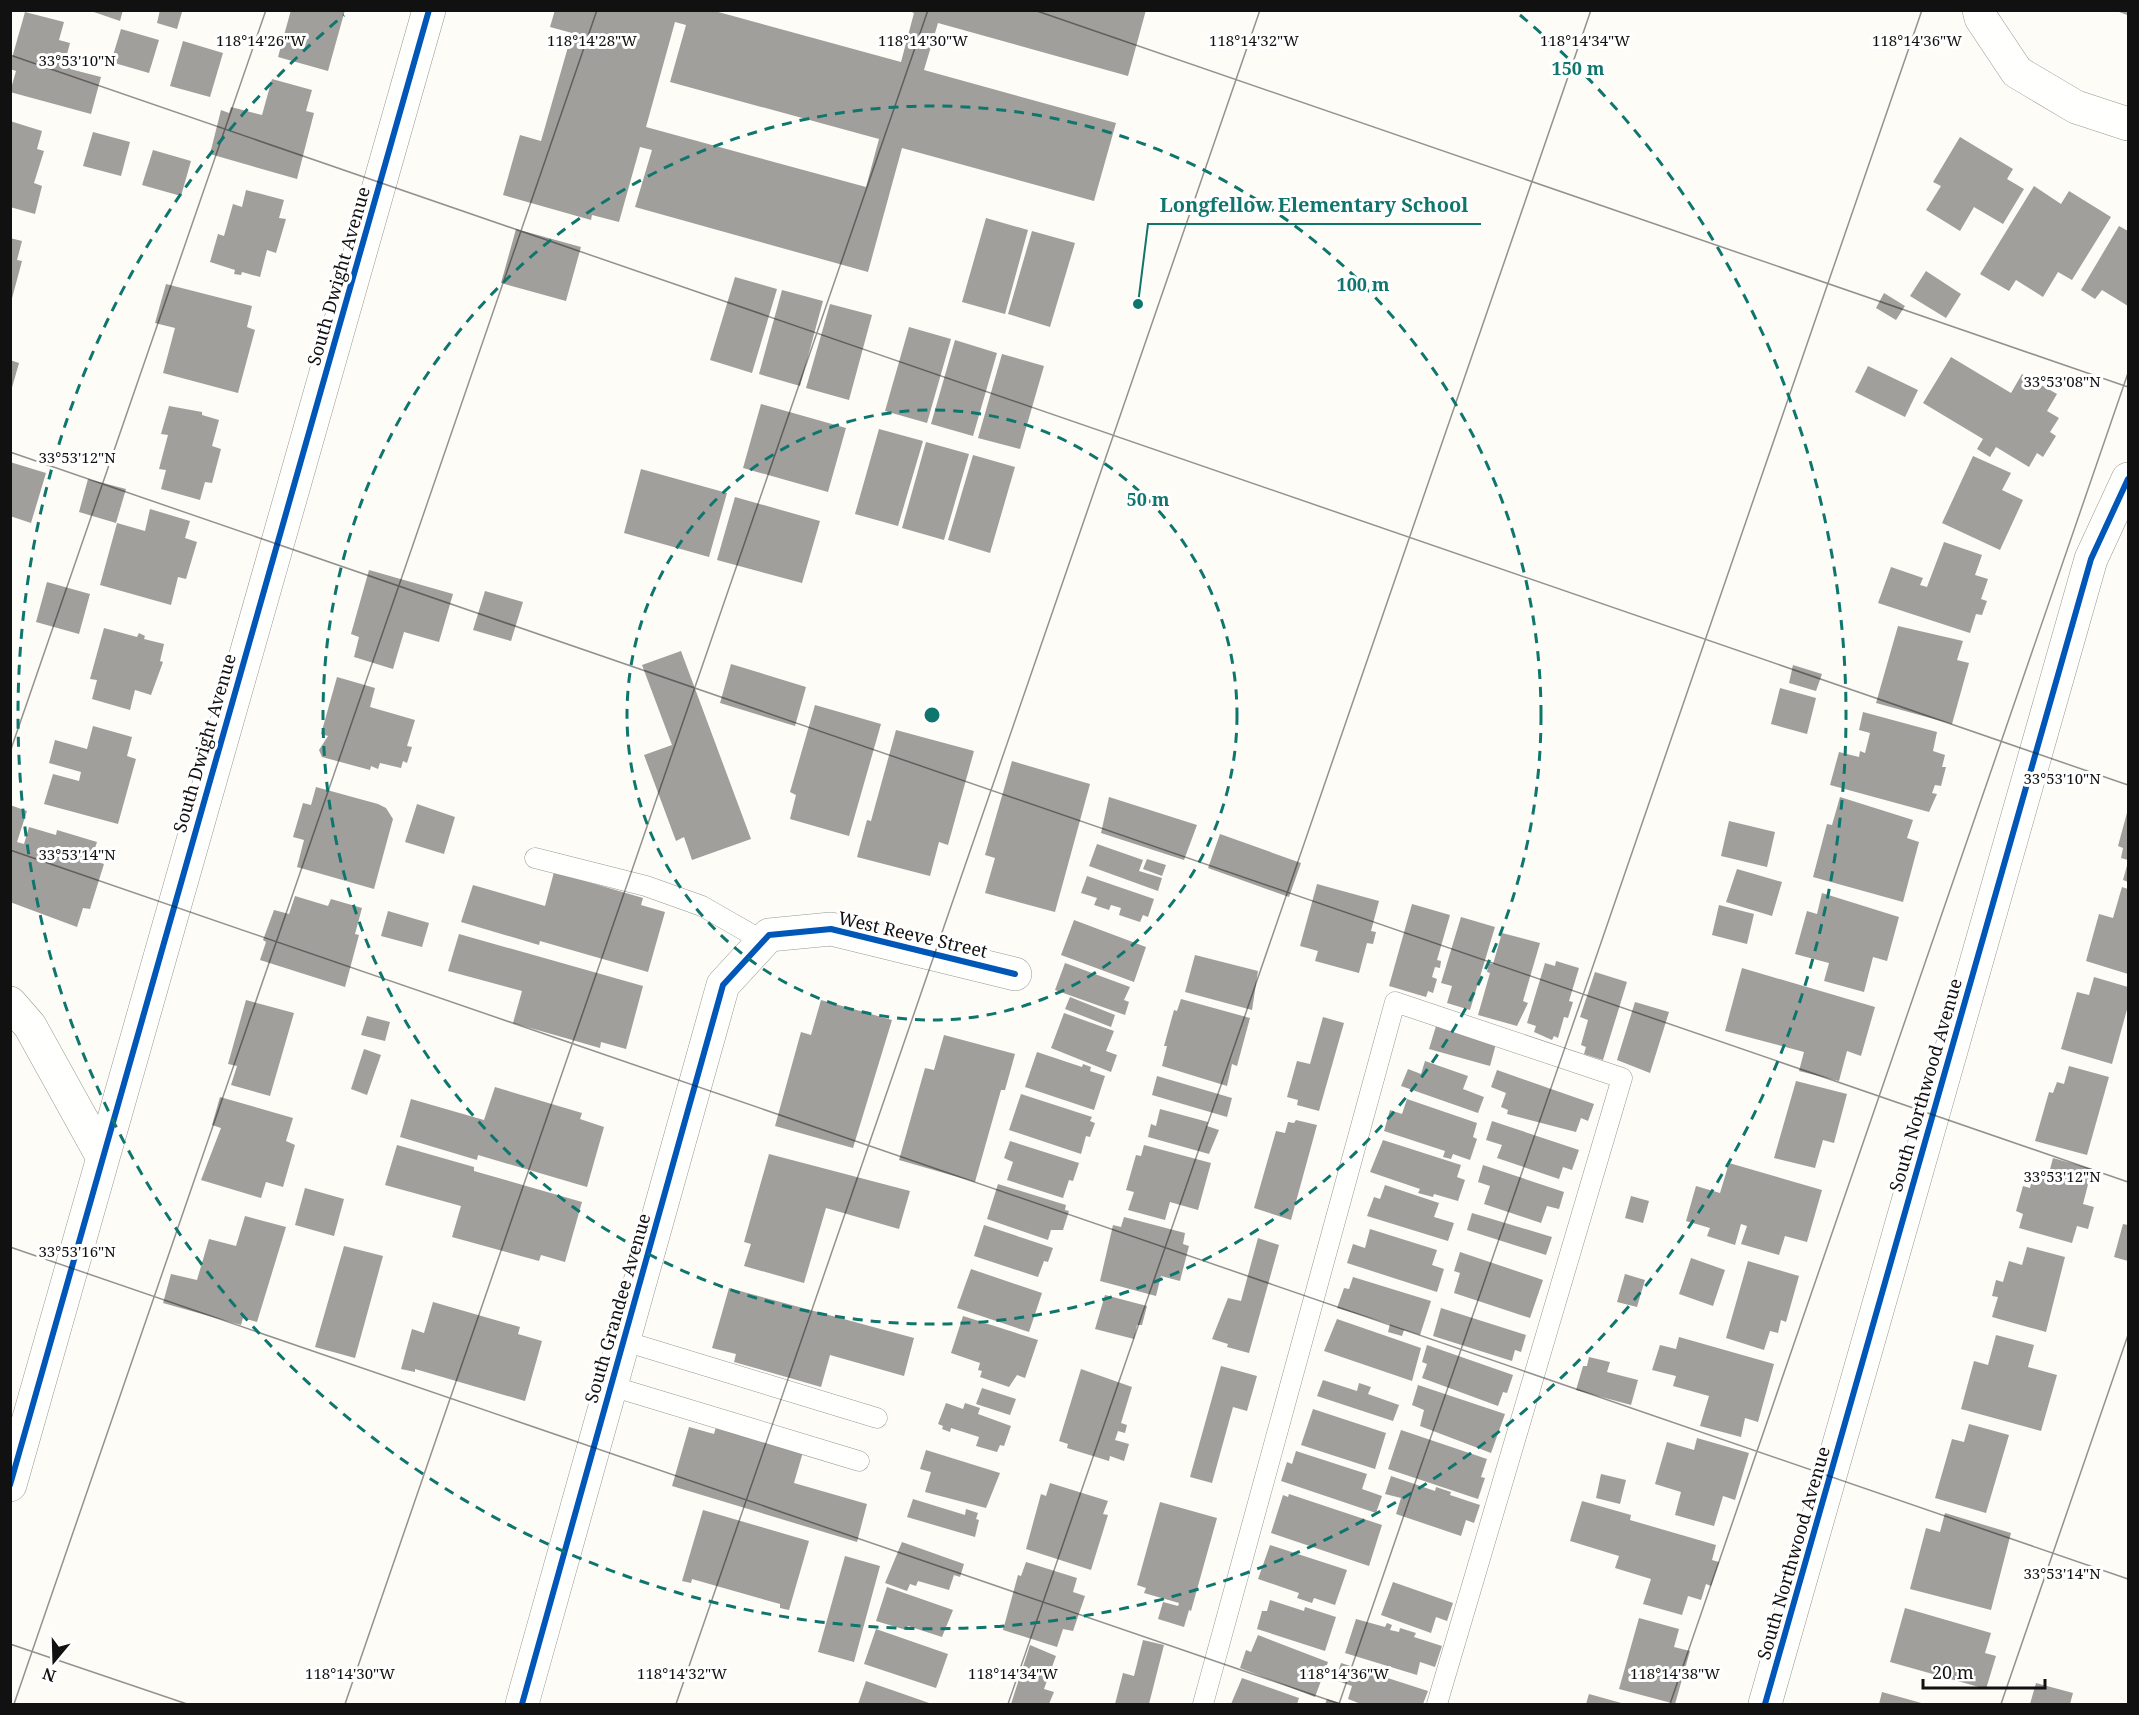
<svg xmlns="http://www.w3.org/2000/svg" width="2139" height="1715" viewBox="0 0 2139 1715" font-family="'Noto Serif',serif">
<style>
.building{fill:#a19f9c;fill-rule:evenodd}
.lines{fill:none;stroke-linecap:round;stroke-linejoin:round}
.service-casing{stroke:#979795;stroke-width:21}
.minor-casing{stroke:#979795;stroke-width:34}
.service{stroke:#fffffe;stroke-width:20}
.minor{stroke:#fffffe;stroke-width:33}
.cycleway-casing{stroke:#fff;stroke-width:10}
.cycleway{stroke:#0057b8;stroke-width:6}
.ticks{fill:none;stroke:#111;stroke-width:1.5;stroke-opacity:0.45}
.ring{fill:none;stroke:#0f766e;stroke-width:3;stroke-dasharray:10 8}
.labels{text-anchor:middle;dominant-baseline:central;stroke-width:6;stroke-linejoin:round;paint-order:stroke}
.street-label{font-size:18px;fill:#111;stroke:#fff}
.ticks-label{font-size:15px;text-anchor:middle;fill:#111;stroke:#fff;stroke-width:6;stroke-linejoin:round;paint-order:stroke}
.centre{fill:#0f766e;stroke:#fff;stroke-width:3}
.ring-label{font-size:18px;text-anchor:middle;font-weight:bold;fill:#0f766e;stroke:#fff;stroke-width:6;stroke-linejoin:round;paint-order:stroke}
.leader{fill:none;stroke:#0f766e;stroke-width:2}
.callout-dot{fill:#0f766e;stroke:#fff;stroke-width:2}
.callout-label{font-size:20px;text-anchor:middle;font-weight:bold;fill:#0f766e;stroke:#fff;stroke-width:6;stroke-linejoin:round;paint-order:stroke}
</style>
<rect width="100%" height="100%" fill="#fdfcf7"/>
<path class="building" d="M88,10H123L120,21Z
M160,10L182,12L177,29L157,23Z
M291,10H345L328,71L278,57Z
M555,10H711L901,62L914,13L907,10H1146L1128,76L938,23L924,70L1116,123L1094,201L902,148L868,272L635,207L652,150L640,147L619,222L592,215L591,220L503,195L520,135L541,141L572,33L550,27ZM675,22L686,25L670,82L879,139L866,187L646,127Z
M2114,10H2128V11L2127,15Z
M25,12L64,22L59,40L70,43L65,62L71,64L70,69L101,77L91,114L10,92L16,71L10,69V65Z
M121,29L159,40L149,73L111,62Z
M183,41L223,53L210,97L170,86Z
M272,79L312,90L306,111L314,113L297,179L210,154L221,110L229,113L231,107L262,115Z
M10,121L42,131L37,149L44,151L34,183L42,186L35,214L10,207Z
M93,132L130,142L121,176L83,166Z
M1960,137L2013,169L2007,179L2024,189L2003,224L1974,207L1960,231L1926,210L1941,186L1933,182Z
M153,150L191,161L181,196L142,185Z
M2034,186L2061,204L2069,191L2111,217L2072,280L2058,272L2043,297L2016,280L2009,291L1980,274Z
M246,190L284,200L279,218L286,219L276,253L267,250L260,277L242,272L241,275L234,274L235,270L210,262L218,234L224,236L233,204L242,207Z
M986,218L1028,230L1005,314L962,302Z
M2119,226L2128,231V306L2102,290L2095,299L2081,290Z
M516,229L581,247L566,301L501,283Z
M1032,231L1075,243L1050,327L1008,314Z
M10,238L22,241L17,260L22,261L11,302Z
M1926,271L1961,294L1946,318L1910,296Z
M735,277L777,289L752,373L710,360Z
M166,284L252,306L247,327L255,330L238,393L163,373L175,328L155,323Z
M782,290L823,301L800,386L759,374Z
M1884,293L1905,306L1896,320L1876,308Z
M830,304L872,315L849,400L806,388Z
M909,327L951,339L927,423L885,411Z
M955,340L997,353L973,436L931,424Z
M1002,354L1044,366L1020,449L978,438Z
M1951,357L2011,393L2022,374L2057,394L2047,411L2059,418L2050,432L2056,436L2043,457L2037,453L2029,467L1996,447L1990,457L1977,449L1983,439L1923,403Z
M10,360L19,363L11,391H10Z
M1868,366L1918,390L1905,417L1855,392Z
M761,404L846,428L828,492L743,468Z
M169,406L202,412V415L219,420L212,446L221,449L212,483L205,482L200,500L161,489L166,470L159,469L168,435L161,434Z
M879,429L923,441L898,526L855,514Z
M926,442L969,454L944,540L902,528Z
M973,455L1015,467L990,553L948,540Z
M1973,456L2011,473L2002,490L2023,500L2000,550L1942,523Z
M10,462L46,473L31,523L10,516Z
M641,469L727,493L709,557L624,533Z
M88,479L126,489L116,523L79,512Z
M735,497L820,521L802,583L717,560Z
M150,509L190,521L185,538L197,542L186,579L178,577L171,605L100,585L117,523L145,531Z
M1944,542L1982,555L1975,575L1988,579L1981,599L1987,601L1982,615L1976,614L1970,633L1878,603L1891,567L1923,578L1920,585L1927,587Z
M369,570L453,594L439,642L404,632L393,669L354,657L359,637L351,634Z
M47,582L90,594L79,634L36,622Z
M485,591L523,602L511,641L473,630Z
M1898,626L1963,641L1957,660L1969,663L1952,724L1876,703Z
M104,628L137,637L139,633L145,636L144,639L164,644L160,661L163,662L151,695L135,690L130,710L92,699L97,680L90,679Z
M681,651L751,839L692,860L684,837L676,841L644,755L672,745L642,665Z
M731,664L806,687L795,726L720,703Z
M1793,665L1822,674L1816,691L1789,683Z
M337,677L375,688L370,707L415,720L407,746L412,747L407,763L403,761L401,768L380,763L378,769L371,766L370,770L322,757L319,750L328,736L321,734Z
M1780,688L1816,698L1807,734L1771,724Z
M815,705L881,724L849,836L790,819L796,795L790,792Z
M1863,712L1937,732L1933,751L1945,755L1942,767H1946L1941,786L1935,785L1932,793L1937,794L1929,812L1830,785L1839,752L1859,757L1860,751L1865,753L1870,733L1859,730Z
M93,726L132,737L127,756L136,759L118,824L44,804L53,774L79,781L81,772L49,763L55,740L87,749Z
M896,730L974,751L948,845L939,842L930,876L857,857L867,820L871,821Z
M1012,761L1090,784L1055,912L985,893L995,858L985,855Z
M316,787L378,804L386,808L393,819L374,889L297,867L304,840L293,837L303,803L311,805Z
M1109,797L1197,825L1184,860L1101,833Z
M1840,797L1913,820L1907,838L1919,842L1903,902L1813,877L1827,824L1832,825Z
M417,804L455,817L444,854L405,842Z
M10,805L27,811L17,842L24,844L29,827L56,835L57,830L97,842L91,860L104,864L90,909L83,908L77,927L10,902Z
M2128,809V860L2121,858L2123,848L2118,846Z
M1729,821L1775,832L1767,867L1721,856Z
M1220,834L1301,863L1289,897L1208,868Z
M1097,844L1143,860L1139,871L1162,878L1158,891L1089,866Z
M1147,859L1166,865L1162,876L1143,869Z
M2128,862V882L2123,880Z
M1737,869L1782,882L1772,916L1726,902Z
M554,872L643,898L641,905L665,912L648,972L540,941L539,945L461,922L473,885L545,906Z
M1087,876L1154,899L1148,917L1143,915L1140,922L1119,915L1121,908L1111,905L1109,910L1094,905L1097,898L1081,893Z
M1317,884L1379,901L1371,931L1376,932L1373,944L1367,943L1359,973L1315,961L1318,951L1300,946Z
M2122,887L2128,889V974L2086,961L2099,914L2113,918Z
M1822,893L1899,917L1887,961L1873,957L1864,992L1824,981L1829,963L1795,954L1807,911L1817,914Z
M295,896L328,906L331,899L362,908L355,934L359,935L345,987L260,960L266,942L263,940L274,910L289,914Z
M1412,904L1450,915L1437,960L1441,961L1440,968L1435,967L1432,977L1437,979L1433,993L1428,991L1426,997L1389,986Z
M1719,905L1754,914L1747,944L1712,935Z
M388,911L429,923L422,947L381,936Z
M1461,917L1495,927L1470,1010L1447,1003L1452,986L1441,983Z
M1074,920L1146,947L1134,982L1061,955Z
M1502,933L1540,943L1523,1001L1528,1003L1517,1026L1478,1015L1490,973L1487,972L1489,963L1493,964Z
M459,934L643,986L626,1049L601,1042L600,1048L513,1023L522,991L448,971Z
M1195,955L1258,971L1252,1010L1185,992Z
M1556,961L1579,968L1569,1001L1573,1002L1568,1018L1564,1017L1558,1038L1554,1036L1552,1040L1534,1032L1536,1026L1527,1023L1545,963L1555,966Z
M1065,963L1130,987L1124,1000L1129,1002L1125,1015L1055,990Z
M1742,968L1875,1007L1861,1056L1847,1051L1839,1081L1799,1071L1804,1052L1725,1031Z
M1595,972L1627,982L1603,1060L1584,1054L1586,1047L1581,1045L1588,1020L1580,1017Z
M2094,977L2128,987V1006L2112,1064L2061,1049L2077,992L2089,995Z
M1070,997L1115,1015L1111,1027L1065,1009Z
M1181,999L1250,1018L1237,1066L1232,1064L1227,1086L1162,1066L1167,1046H1164L1174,1010L1177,1011Z
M246,1000L294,1013L270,1096L231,1085L237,1066L228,1064Z
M821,1000L892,1020L853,1148L775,1126L801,1032L811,1035Z
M1635,1002L1669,1012L1650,1073L1617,1060Z
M1064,1013L1114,1031L1106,1051L1117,1055L1111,1072L1051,1048Z
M367,1016L390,1022L385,1041L361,1035Z
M1323,1017L1344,1023L1319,1111L1297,1105L1298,1100L1287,1097L1297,1061L1310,1064Z
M1436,1026L1496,1044L1490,1066L1429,1049Z
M944,1035L1015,1054L1005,1090H1001L975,1182L899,1160L925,1068L934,1070Z
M364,1049L381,1055L367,1095L351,1089Z
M1037,1052L1082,1067L1083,1064L1091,1067L1090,1071L1105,1076L1094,1110L1025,1087Z
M1425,1061L1468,1076L1463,1089L1484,1097L1478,1113L1401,1086L1408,1069L1421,1074Z
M2069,1066L2109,1077L2087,1155L2035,1141L2049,1092L2053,1093L2057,1082L2064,1084Z
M1497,1070L1594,1104L1588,1121L1581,1118L1576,1132L1507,1114L1508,1110L1501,1107L1506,1093L1491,1087Z
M1157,1076L1232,1098L1227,1117L1152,1095Z
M1796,1081L1847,1094L1834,1143L1823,1140L1815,1168L1774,1158Z
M495,1087L582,1113L580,1119L604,1127L587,1187L478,1155L477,1160L400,1137L411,1099L484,1120Z
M1021,1094L1092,1117L1090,1121L1095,1123L1090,1137L1086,1136L1081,1154L1009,1130Z
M220,1097L293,1118L286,1141L295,1145L283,1187L266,1182L261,1198L201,1180L221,1128L212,1125Z
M1407,1099L1477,1123L1473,1137L1477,1139L1470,1160L1453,1154L1451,1159L1443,1157L1445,1151L1384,1131L1390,1110L1402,1114Z
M1160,1109L1208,1122L1207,1126L1219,1130L1209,1154L1148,1137L1151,1124L1156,1126Z
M1296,1120L1317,1125L1291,1220L1254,1208L1276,1131L1285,1133L1288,1122L1294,1123Z
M1492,1121L1579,1150L1572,1170L1563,1167L1559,1179L1497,1158L1502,1145L1486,1140Z
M1383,1140L1461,1165L1457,1177L1465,1180L1458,1201L1434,1194L1433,1197L1418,1193L1420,1189L1370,1172Z
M1010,1141L1079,1163L1073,1181L1069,1180L1063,1198L1007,1180L1013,1162L1004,1158Z
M397,1145L474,1167V1171L582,1202L565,1262L541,1255L539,1261L452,1237L461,1206L385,1185Z
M1144,1145L1211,1163L1198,1210L1170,1202L1165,1220L1128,1210L1134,1192L1126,1190L1136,1155L1141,1156Z
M769,1154L910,1191L899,1229L826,1208L804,1283L744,1266L751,1244L744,1242Z
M2053,1158L2092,1169L2083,1204L2094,1207L2088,1229L2077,1226L2072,1243L2019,1228L2023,1214L2016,1211L2023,1186L2030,1188L2033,1173L2048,1177Z
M1729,1163L1822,1190L1807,1242L1785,1236L1779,1255L1741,1244L1747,1226L1741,1224L1735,1245L1707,1236L1710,1228L1686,1221L1696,1186L1720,1193Z
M1483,1165L1564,1192L1559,1209L1547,1206L1541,1223L1484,1204L1490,1186L1478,1182Z
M998,1184L1066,1205L1065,1210L1069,1211L1063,1230H1051L1048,1240L987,1219Z
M1385,1185L1439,1203L1434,1217L1454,1223L1448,1241L1367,1216L1374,1197L1380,1199Z
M305,1188L344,1199L334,1236L295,1225Z
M1631,1196L1649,1201L1643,1223L1625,1218Z
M1472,1213L1552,1237L1546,1255L1467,1230Z
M245,1216L286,1227L257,1322L243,1318L241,1325L163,1303L171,1274L197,1280L209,1239L236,1246Z
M1124,1217L1185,1233L1183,1244L1189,1246L1180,1281L1161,1276L1156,1296L1100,1281L1113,1225L1121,1227Z
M2123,1224L2128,1225V1261L2114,1257Z
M984,1225L1053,1248L1048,1262L1044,1261L1038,1277L974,1256Z
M1370,1229L1437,1250L1432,1265L1444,1269L1437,1292L1347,1263L1353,1244L1365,1248Z
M1258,1238L1279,1245L1249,1353L1227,1347L1228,1344L1212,1339L1228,1298L1241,1301Z
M344,1246L383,1256L355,1358L315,1347Z
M2027,1247L2065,1257L2046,1332L1992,1317L1998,1297L1992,1296L1996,1280L2003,1282L2009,1261L2022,1265Z
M1460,1252L1543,1280L1530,1318L1454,1293L1460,1273L1454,1271Z
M1691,1258L1725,1270L1713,1306L1679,1294Z
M1748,1261L1799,1276L1786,1322L1781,1320L1778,1333L1770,1331L1764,1350L1726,1338Z
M971,1269L1042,1293L1029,1332L957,1308Z
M1625,1274L1645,1280L1637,1307L1617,1302Z
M1353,1277L1431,1301L1420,1335L1404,1330L1402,1336L1388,1332L1390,1324L1337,1308L1344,1288L1349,1289Z
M729,1288L914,1338L904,1376L830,1355L821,1387L734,1362L736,1354L712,1348Z
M1105,1295L1147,1306L1142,1325H1137L1134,1339L1095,1329Z
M433,1302L520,1327L518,1334L542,1341L525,1401L415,1369V1372L401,1369L412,1329L424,1333Z
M1441,1308L1526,1335L1521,1352L1515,1350L1512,1361L1433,1336Z
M963,1316L1038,1340L1025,1378L1017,1375L1009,1387L980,1377L982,1371L978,1370L980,1363L951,1353Z
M1337,1319L1421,1348L1412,1381L1324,1351Z
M1996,1335L2034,1345L2028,1367L2057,1375L2041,1431L1961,1409L1974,1361L1988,1365Z
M1679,1337L1774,1364L1758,1422L1745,1418L1741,1437L1700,1426L1709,1396L1673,1386L1676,1376L1652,1370L1660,1345L1676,1349Z
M1427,1345L1513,1375L1507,1393L1503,1392L1498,1406L1422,1378L1427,1364L1422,1362Z
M1589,1357L1610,1362L1607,1372L1638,1380L1631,1405L1576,1390L1583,1366H1587Z
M1221,1366L1257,1376L1247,1411L1233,1407L1212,1483L1190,1477Z
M1081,1369L1132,1387L1121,1423L1127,1425L1125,1433L1118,1431L1115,1440L1129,1444L1124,1461L1110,1456L1109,1461L1067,1448L1068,1444L1059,1441Z
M1323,1380L1357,1391L1359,1383L1371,1387L1368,1394L1399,1405L1393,1421L1317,1396Z
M1418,1385L1505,1414L1491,1453L1420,1426L1424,1410L1412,1405Z
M982,1388L1016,1399L1010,1415L976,1404Z
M946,1403L963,1409L965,1403L980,1408L978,1414L1011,1426L1004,1446L1000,1445L997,1452L976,1446L979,1437L951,1428L950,1432L942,1429L943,1426L938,1424Z
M1313,1409L1386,1433L1375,1469L1301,1445Z
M1969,1424L2009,1435L1986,1513L1935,1498L1952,1439L1964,1442Z
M689,1427L714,1434L716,1427L803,1452L794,1483L867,1504L857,1542L672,1486Z
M1401,1430L1487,1459L1481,1477L1485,1478L1478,1499L1388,1469Z
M1697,1438L1749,1453L1735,1500L1723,1496L1714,1526L1675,1515L1681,1492L1655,1484L1667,1442L1694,1450Z
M926,1450L1000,1473L986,1508L925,1492L931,1472L920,1469Z
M1296,1451L1367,1474L1362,1489L1382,1496L1376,1513L1281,1481L1287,1462L1292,1464Z
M1601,1474L1626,1480L1620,1504L1596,1498Z
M1391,1476L1435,1491L1436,1487L1451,1492L1450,1495L1480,1505L1474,1523L1466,1520L1461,1536L1396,1514L1401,1498L1385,1494Z
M1050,1483L1108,1501L1103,1514L1108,1515L1091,1570L1026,1549L1041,1494L1046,1496Z
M1289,1494L1382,1525L1369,1566L1271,1533L1283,1495L1288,1497Z
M913,1499L965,1515L966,1509L978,1513L976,1519L979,1520L975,1537L907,1517Z
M1582,1501L1631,1515L1630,1520L1716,1545L1712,1560L1719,1562L1711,1586L1706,1584L1701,1600L1688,1596L1682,1615L1643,1604L1651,1579L1615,1568L1619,1556L1570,1541Z
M1160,1502L1217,1518L1191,1611L1189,1610L1184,1627L1158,1619L1163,1602L1178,1606L1179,1603L1144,1593L1146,1588L1137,1585Z
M703,1510L809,1541L789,1610L780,1608V1604L692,1579L691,1583L682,1581Z
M1945,1513L2011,1533L1991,1610L1910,1589L1926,1528L1940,1532Z
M902,1542L964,1564L960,1577L954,1575L949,1590L918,1581L916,1586L910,1584L907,1591L885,1583Z
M1270,1545L1347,1570L1335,1605L1314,1598L1312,1603L1297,1598L1299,1593L1258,1579Z
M845,1556L880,1566L854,1662L818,1652Z
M1026,1562L1077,1578L1073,1592L1085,1596L1073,1631L1063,1629L1057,1647L1003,1630L1018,1575L1021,1576Z
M1393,1582L1453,1603L1447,1621L1436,1617L1431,1633L1381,1615Z
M887,1587L953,1610L942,1637L908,1626L906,1630L876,1621Z
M1270,1600L1304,1611L1305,1607L1336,1617L1325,1651L1257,1629L1262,1611H1267Z
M1905,1608L1991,1633L1985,1653L1996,1656L1986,1689L1890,1662Z
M1639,1618L1679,1629L1674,1647L1690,1651L1675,1704L1619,1689Z
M1356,1619L1385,1627L1387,1623L1392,1625L1390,1630L1399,1632L1400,1628L1416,1633L1414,1637L1442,1646L1435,1667L1420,1662L1417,1675L1345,1653Z
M876,1629L948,1654L936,1688L864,1664Z
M1258,1635L1328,1662L1315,1697L1240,1668L1246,1650L1251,1652Z
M1143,1640L1164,1645L1149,1704H1115L1123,1673L1134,1676Z
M1030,1645L1056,1656L1044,1689L1054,1692L1049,1704H1011Z
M1341,1663L1428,1691L1423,1704H1361L1348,1699L1352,1686L1335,1680Z
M1242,1678L1299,1698L1297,1704H1231Z
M866,1681L932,1704H858Z
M2036,1683L2073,1693L2070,1704H2030Z
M1882,1692L1925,1704H1879Z
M1589,1694L1625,1704H1586Z
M1327,1699L1344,1704H1325Z"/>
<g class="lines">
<defs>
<path id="service" d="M535,858L646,886L702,906L763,941
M624,1341L877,1418
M611,1386L859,1461
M1203,1704L1395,1002L1622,1078L1437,1704"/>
<path id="minor" d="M1979,10L1981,18L2017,72L2076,107L2128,124
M10,1003L30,1026L102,1156
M10,1485L429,10
M522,1704L723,985L769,935L831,929L1015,974
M1765,1704L2091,559L2128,479"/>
</defs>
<use href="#service" class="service-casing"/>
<use href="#minor" class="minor-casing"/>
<use href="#service" class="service"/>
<use href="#minor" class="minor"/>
<defs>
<path id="cycleway" d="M10,1485L429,10
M522,1704L723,985L769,935L831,929L1015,974
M1765,1704L2091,559L2128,479"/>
</defs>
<use href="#cycleway" class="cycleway-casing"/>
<use href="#cycleway" class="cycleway"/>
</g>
<path class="ticks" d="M1034,10L2128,387M10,55L2128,785M10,452L2128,1182M10,752L266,10M10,850L2128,1579M10,1247L1340,1704M10,1644L187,1704M14,1704L597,10M345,1704L928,10M676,1704L1260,10M1008,1704L1591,10M1339,1704L1922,10M1670,1704L2128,373M2001,1704L2128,1335"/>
<g class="ring">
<circle cx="932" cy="715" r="305"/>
<circle cx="932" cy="715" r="609"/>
<path d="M1520 15A914 914 0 1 1 344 15"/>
</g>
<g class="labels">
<g class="street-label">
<text transform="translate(338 276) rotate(-74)">South Dwight Avenue</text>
<text transform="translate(204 743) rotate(-74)">South Dwight Avenue</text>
<text transform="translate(913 934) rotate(13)">West Reeve Street</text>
<text transform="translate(1925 1085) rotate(-74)">South Northwood Avenue</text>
<text transform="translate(617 1308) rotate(-74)">South Grandee Avenue</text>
<text transform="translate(1793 1553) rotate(-74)">South Northwood Avenue</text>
</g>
</g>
<g class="ticks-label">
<text x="592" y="46">118°14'28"W</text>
<text x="923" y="46">118°14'30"W</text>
<text x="1254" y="46">118°14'32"W</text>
<text x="1585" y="46">118°14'34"W</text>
<text x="261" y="46">118°14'26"W</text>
<text x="1917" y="46">118°14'36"W</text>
<text x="77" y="66">33°53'10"N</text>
<text x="2062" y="387">33°53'08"N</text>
<text x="77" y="463">33°53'12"N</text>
<text x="2062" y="784">33°53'10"N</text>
<text x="77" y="860">33°53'14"N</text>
<text x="2062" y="1182">33°53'12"N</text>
<text x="77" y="1257">33°53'16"N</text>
<text x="2062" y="1579">33°53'14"N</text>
<text x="350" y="1679">118°14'30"W</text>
<text x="682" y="1679">118°14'32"W</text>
<text x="1013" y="1679">118°14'34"W</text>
<text x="1344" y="1679">118°14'36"W</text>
<text x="1675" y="1679">118°14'38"W</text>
</g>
<circle cx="932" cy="715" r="9" class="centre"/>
<g class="ring-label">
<text x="1578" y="75">150 m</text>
<text x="1363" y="291">100 m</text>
<text x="1148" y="506">50 m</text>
</g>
<path class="leader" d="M1138 304L1148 224H1481"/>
<circle class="callout-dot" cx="1138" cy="304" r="6"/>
<g class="callout-label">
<text x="1314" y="212">Longfellow Elementary School</text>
</g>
<rect width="2139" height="1715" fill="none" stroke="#111111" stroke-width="24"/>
<g transform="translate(54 1661) rotate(199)" stroke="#ffffff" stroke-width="4.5" paint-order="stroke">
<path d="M0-4.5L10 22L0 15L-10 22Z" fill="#111111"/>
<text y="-9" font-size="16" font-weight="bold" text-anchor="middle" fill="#111111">N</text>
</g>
<path d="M1923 1679v9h122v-9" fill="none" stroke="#111111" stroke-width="3"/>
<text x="1932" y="1679" font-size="18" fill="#111111" stroke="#ffffff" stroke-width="4.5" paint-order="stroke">20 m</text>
</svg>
